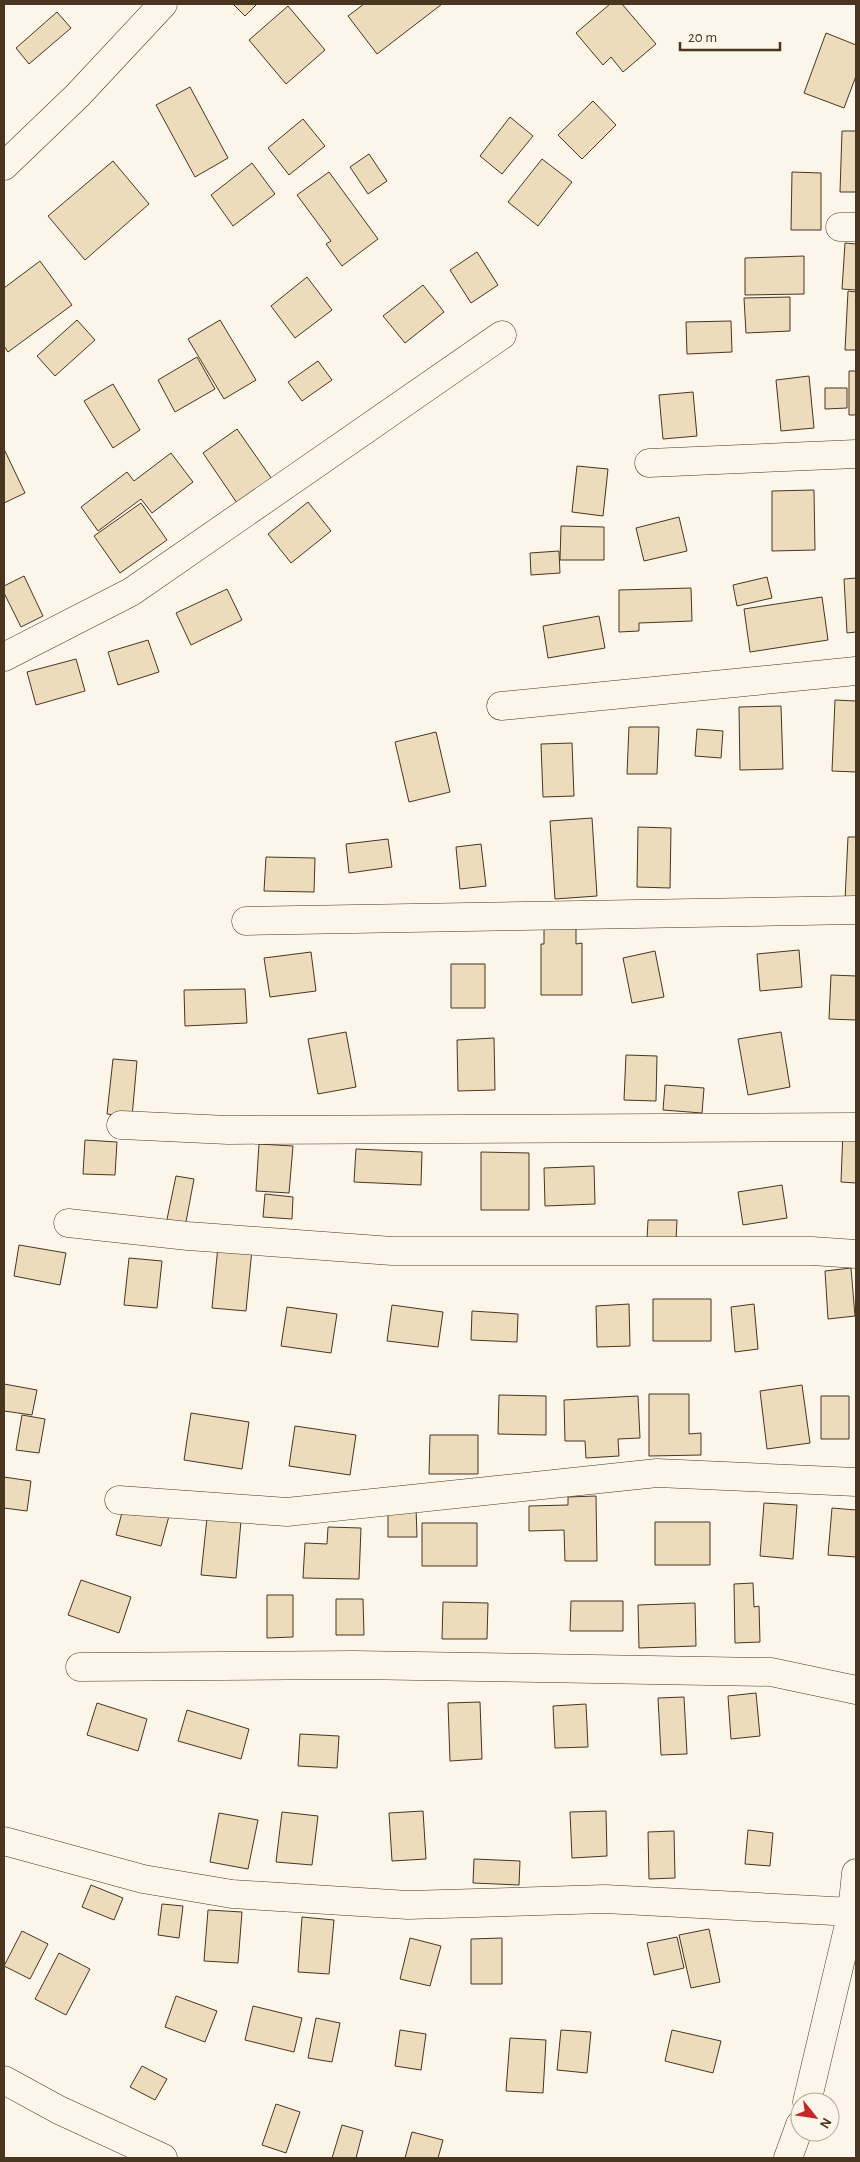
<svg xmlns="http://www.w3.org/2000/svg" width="860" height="2162" viewBox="0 0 860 2162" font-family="'Alegreya Sans',sans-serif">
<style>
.building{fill:#ecdcbc;stroke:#4a3520}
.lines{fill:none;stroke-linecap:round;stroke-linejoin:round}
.minor-casing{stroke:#4a3520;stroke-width:29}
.highway-casing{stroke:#4a3520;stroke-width:29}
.minor{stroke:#fbf6e9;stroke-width:28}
.highway{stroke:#fbf6e9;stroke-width:28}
</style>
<rect width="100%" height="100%" fill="#fbf6e9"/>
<path class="building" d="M233,4H257L245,16Z
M364,4H442L377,54L348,16Z
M610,4H622L656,44L623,72L611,57L603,65L576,33Z
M288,6L325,50L286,84L249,40Z
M57,12L71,28L29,64L16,48Z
M826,33L856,45V76L844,108L804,93Z
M190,87L228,158L195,177L156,105Z
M593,101L616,125L582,159L558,135Z
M510,117L533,136L502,174L480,156Z
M303,119L325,146L289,175L268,148Z
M842,131H856V192H840Z
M369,154L387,181L368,194L350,167Z
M542,159L572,182L538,226L508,202Z
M113,161L149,204L85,260L48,216Z
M252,163L275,194L233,226L211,195Z
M329,172L378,239L342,266L326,244L331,241L297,195Z
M792,172L821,173V230H791Z
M845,243L856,244V290L842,289Z
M477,252L498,285L471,303L450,270Z
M804,256V294L745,295V258Z
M40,261L72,305L8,352L4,346V288Z
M307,277L332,310L295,338L271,306Z
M423,285L444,312L405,343L383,316Z
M848,291L856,292V350H845Z
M790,297V331L746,333L744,298Z
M77,320L95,340L55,376L37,356Z
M220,320L256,380L224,399L188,339Z
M731,321L732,352L687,354L686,322Z
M197,357L215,389L175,412L158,380Z
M318,361L332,380L302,401L288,382Z
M849,371H856V415H849Z
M809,376L814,428L781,431L776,380Z
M113,384L140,430L113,448L84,401Z
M825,388H847V408L825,409Z
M693,392L697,436L663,439L659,395Z
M237,429L274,482L239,506L203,453Z
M4,449L25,493L4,503Z
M171,453L193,482L152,513L141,499L98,531L81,507L127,472L134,481Z
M577,466L608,469L603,516L572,512Z
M814,490L815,550L772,551V491Z
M308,502L331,531L291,563L268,534Z
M141,503L167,540L120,573L94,536Z
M679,517L687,551L644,561L636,528Z
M561,526L604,527V560H560Z
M559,551L560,573L531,575L530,553Z
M24,576L43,616L21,627L4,593V586Z
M767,577L772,598L737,606L733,585Z
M856,578V632L847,633L844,579Z
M691,588L692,621L639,623V631L619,632V590Z
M227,589L242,620L191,645L176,613Z
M822,597L828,640L750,652L744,609Z
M599,616L605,648L548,658L543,626Z
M148,640L159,672L118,685L108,652Z
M76,659L85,691L36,705L27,672Z
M835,700L856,701V772L832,771Z
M781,706L783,769L740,770L739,707Z
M629,727H659L657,774H627Z
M697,729L723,731L721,758L695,756Z
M436,732L450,792L409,802L395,742Z
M572,743L574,796L543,797L541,744Z
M592,818L597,896L555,899L550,821Z
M638,827L671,828L670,888L637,887Z
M848,837H856V901L845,900Z
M388,839L392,867L349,873L346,844Z
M481,844L486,886L460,889L456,847Z
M266,857L315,858L314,892L264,891Z
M544,926H576V944L582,943V995H541V944H544Z
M799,950L802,987L760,991L757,954Z
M655,951L664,997L632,1003L623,958Z
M311,952L316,991L270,997L264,958Z
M451,964H485V1008H451Z
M831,975L856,976V1020L829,1019Z
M245,989L247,1023L185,1026L184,990Z
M346,1032L356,1087L318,1094L308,1039Z
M781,1032L790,1087L748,1095L738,1039Z
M494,1038L495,1090L458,1091L457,1040Z
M626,1055L657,1056L656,1101L624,1100Z
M113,1059L137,1061L132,1117L107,1114Z
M665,1085L704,1088L702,1113L663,1110Z
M843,1130L856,1131V1183L841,1182Z
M85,1140L117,1142L115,1175L83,1174Z
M259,1144L293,1146L289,1193L256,1191Z
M356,1149L422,1152L421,1185L354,1182Z
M481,1152L529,1153V1210H481Z
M594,1166L595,1204L545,1206L544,1168Z
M176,1176L194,1179L185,1227L166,1224Z
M782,1185L787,1218L743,1225L738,1192Z
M265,1194L293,1197L292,1219L263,1217Z
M648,1220H677L676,1240L647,1239Z
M19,1245L66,1253L60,1285L14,1276Z
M218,1246L252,1249L246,1311L212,1308Z
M129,1258L162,1261L157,1308L124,1305Z
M851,1268L855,1316L828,1319L825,1271Z
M653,1299H711V1341H653Z
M629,1304L630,1346L597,1347L596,1306Z
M754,1304L758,1349L735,1352L731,1307Z
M392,1305L443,1312L438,1347L387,1341Z
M287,1307L337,1314L331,1353L281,1346Z
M472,1311L518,1314L517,1342L471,1340Z
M4,1384L37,1390L32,1415L4,1411Z
M802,1385L810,1443L767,1449L760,1391Z
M649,1394H689V1434L701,1433V1455L649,1456Z
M499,1395L546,1396V1435L498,1434Z
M638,1396L640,1438L618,1439L619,1456L586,1458L585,1441H565L564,1400Z
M821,1396H849V1439H821Z
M191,1413L249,1422L242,1469L184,1460Z
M22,1415L45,1419L39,1453L16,1450Z
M295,1426L356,1435L350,1475L289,1466Z
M430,1435H478V1474H429Z
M4,1477L31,1481L27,1511L4,1508Z
M596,1496L597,1561H565L564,1530L529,1531V1506L568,1505V1497Z
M764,1503L797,1505L793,1559L760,1556Z
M124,1505L169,1516L161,1546L116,1535Z
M388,1507H416L417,1537H388Z
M832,1508L856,1510V1557L828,1555Z
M207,1518L241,1521L236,1578L201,1575Z
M655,1522H710V1565H655Z
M422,1523H477V1566H422Z
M328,1527L361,1528L359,1579L303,1578L305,1543L327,1544Z
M81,1580L131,1597L119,1633L68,1615Z
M753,1583L754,1607L759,1606L760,1642L735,1643L734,1584Z
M267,1595H293V1637L267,1638Z
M336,1599H363L364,1635H336Z
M571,1601H623V1631H570Z
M443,1602L488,1603L487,1639H442Z
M695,1603L696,1646L639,1648L638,1605Z
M756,1693L760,1736L731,1739L728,1696Z
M684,1697L687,1754L661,1755L658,1698Z
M480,1702L482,1759L450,1761L448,1703Z
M97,1703L147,1719L138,1751L87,1735Z
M586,1704L588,1747L555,1748L553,1706Z
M187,1710L249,1729L241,1759L178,1741Z
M300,1734L339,1736L337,1768L298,1766Z
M423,1811L426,1859L392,1861L389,1813Z
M606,1811L607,1856L572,1858L570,1812Z
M282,1812L318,1816L312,1865L276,1862Z
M219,1813L258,1820L248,1869L210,1862Z
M748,1830L773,1833L770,1866L745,1864Z
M674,1831L675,1878L649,1879L648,1832Z
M474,1859L520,1861L519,1885L473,1883Z
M91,1885L123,1898L114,1920L82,1907Z
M162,1904L183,1906L179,1938L158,1935Z
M208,1910L242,1912L238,1963L204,1961Z
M302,1917L334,1920L329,1974L298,1972Z
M709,1929L720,1982L691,1988L679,1935Z
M22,1931L48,1944L30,1979L4,1966Z
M677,1937L684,1968L654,1975L647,1943Z
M410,1938L441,1946L430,1986L400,1979Z
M502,1938V1984H471V1939Z
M59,1953L90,1969L66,2015L35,1999Z
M176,1996L217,2011L205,2042L165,2027Z
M253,2006L302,2018L294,2052L245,2040Z
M316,2018L340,2023L332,2062L308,2058Z
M400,2030L426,2034L421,2070L395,2066Z
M561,2030L591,2032L587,2073L557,2070Z
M672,2030L721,2041L713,2073L665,2061Z
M510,2038L546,2040L543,2093L506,2091Z
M142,2066L167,2079L155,2100L130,2087Z
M276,2104L300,2112L286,2153L262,2145Z
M342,2125L363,2131L356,2158H332Z
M412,2132L443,2140L438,2158H405Z"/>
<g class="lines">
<defs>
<path id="minor" d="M840,227H856
M649,463L856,454
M4,657L131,592L502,335
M501,706L856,671
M246,921L856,910
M121,1125L228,1130L856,1127
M68,1223L188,1236L392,1251H812L856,1254
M119,1500L287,1512L657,1473L856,1482
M80,1667L354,1665L771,1672L856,1690
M4,1841L143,1879L232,1894L408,1905L605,1899L852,1912
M4,2080L59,2110L163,2158
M807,2102L852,1912L856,1873
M788,2158L800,2125"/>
<path id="highway" d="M4,166L78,95L163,4"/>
</defs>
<use href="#minor" class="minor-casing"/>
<use href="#highway" class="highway-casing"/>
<use href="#minor" class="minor"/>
<use href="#highway" class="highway"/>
</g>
<rect width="860" height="2162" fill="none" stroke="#4a3520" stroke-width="10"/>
<g transform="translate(815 2117) rotate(120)"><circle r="24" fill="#fbf6e9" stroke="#b4a999"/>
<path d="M0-4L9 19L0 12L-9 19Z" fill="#c62828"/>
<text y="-8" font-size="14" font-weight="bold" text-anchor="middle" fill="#4a3520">N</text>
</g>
<path d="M680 42v8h100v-8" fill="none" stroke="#4a3520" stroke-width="2.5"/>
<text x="688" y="42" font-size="15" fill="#4a3520" stroke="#fbf6e9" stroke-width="4" paint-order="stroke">20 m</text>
</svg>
